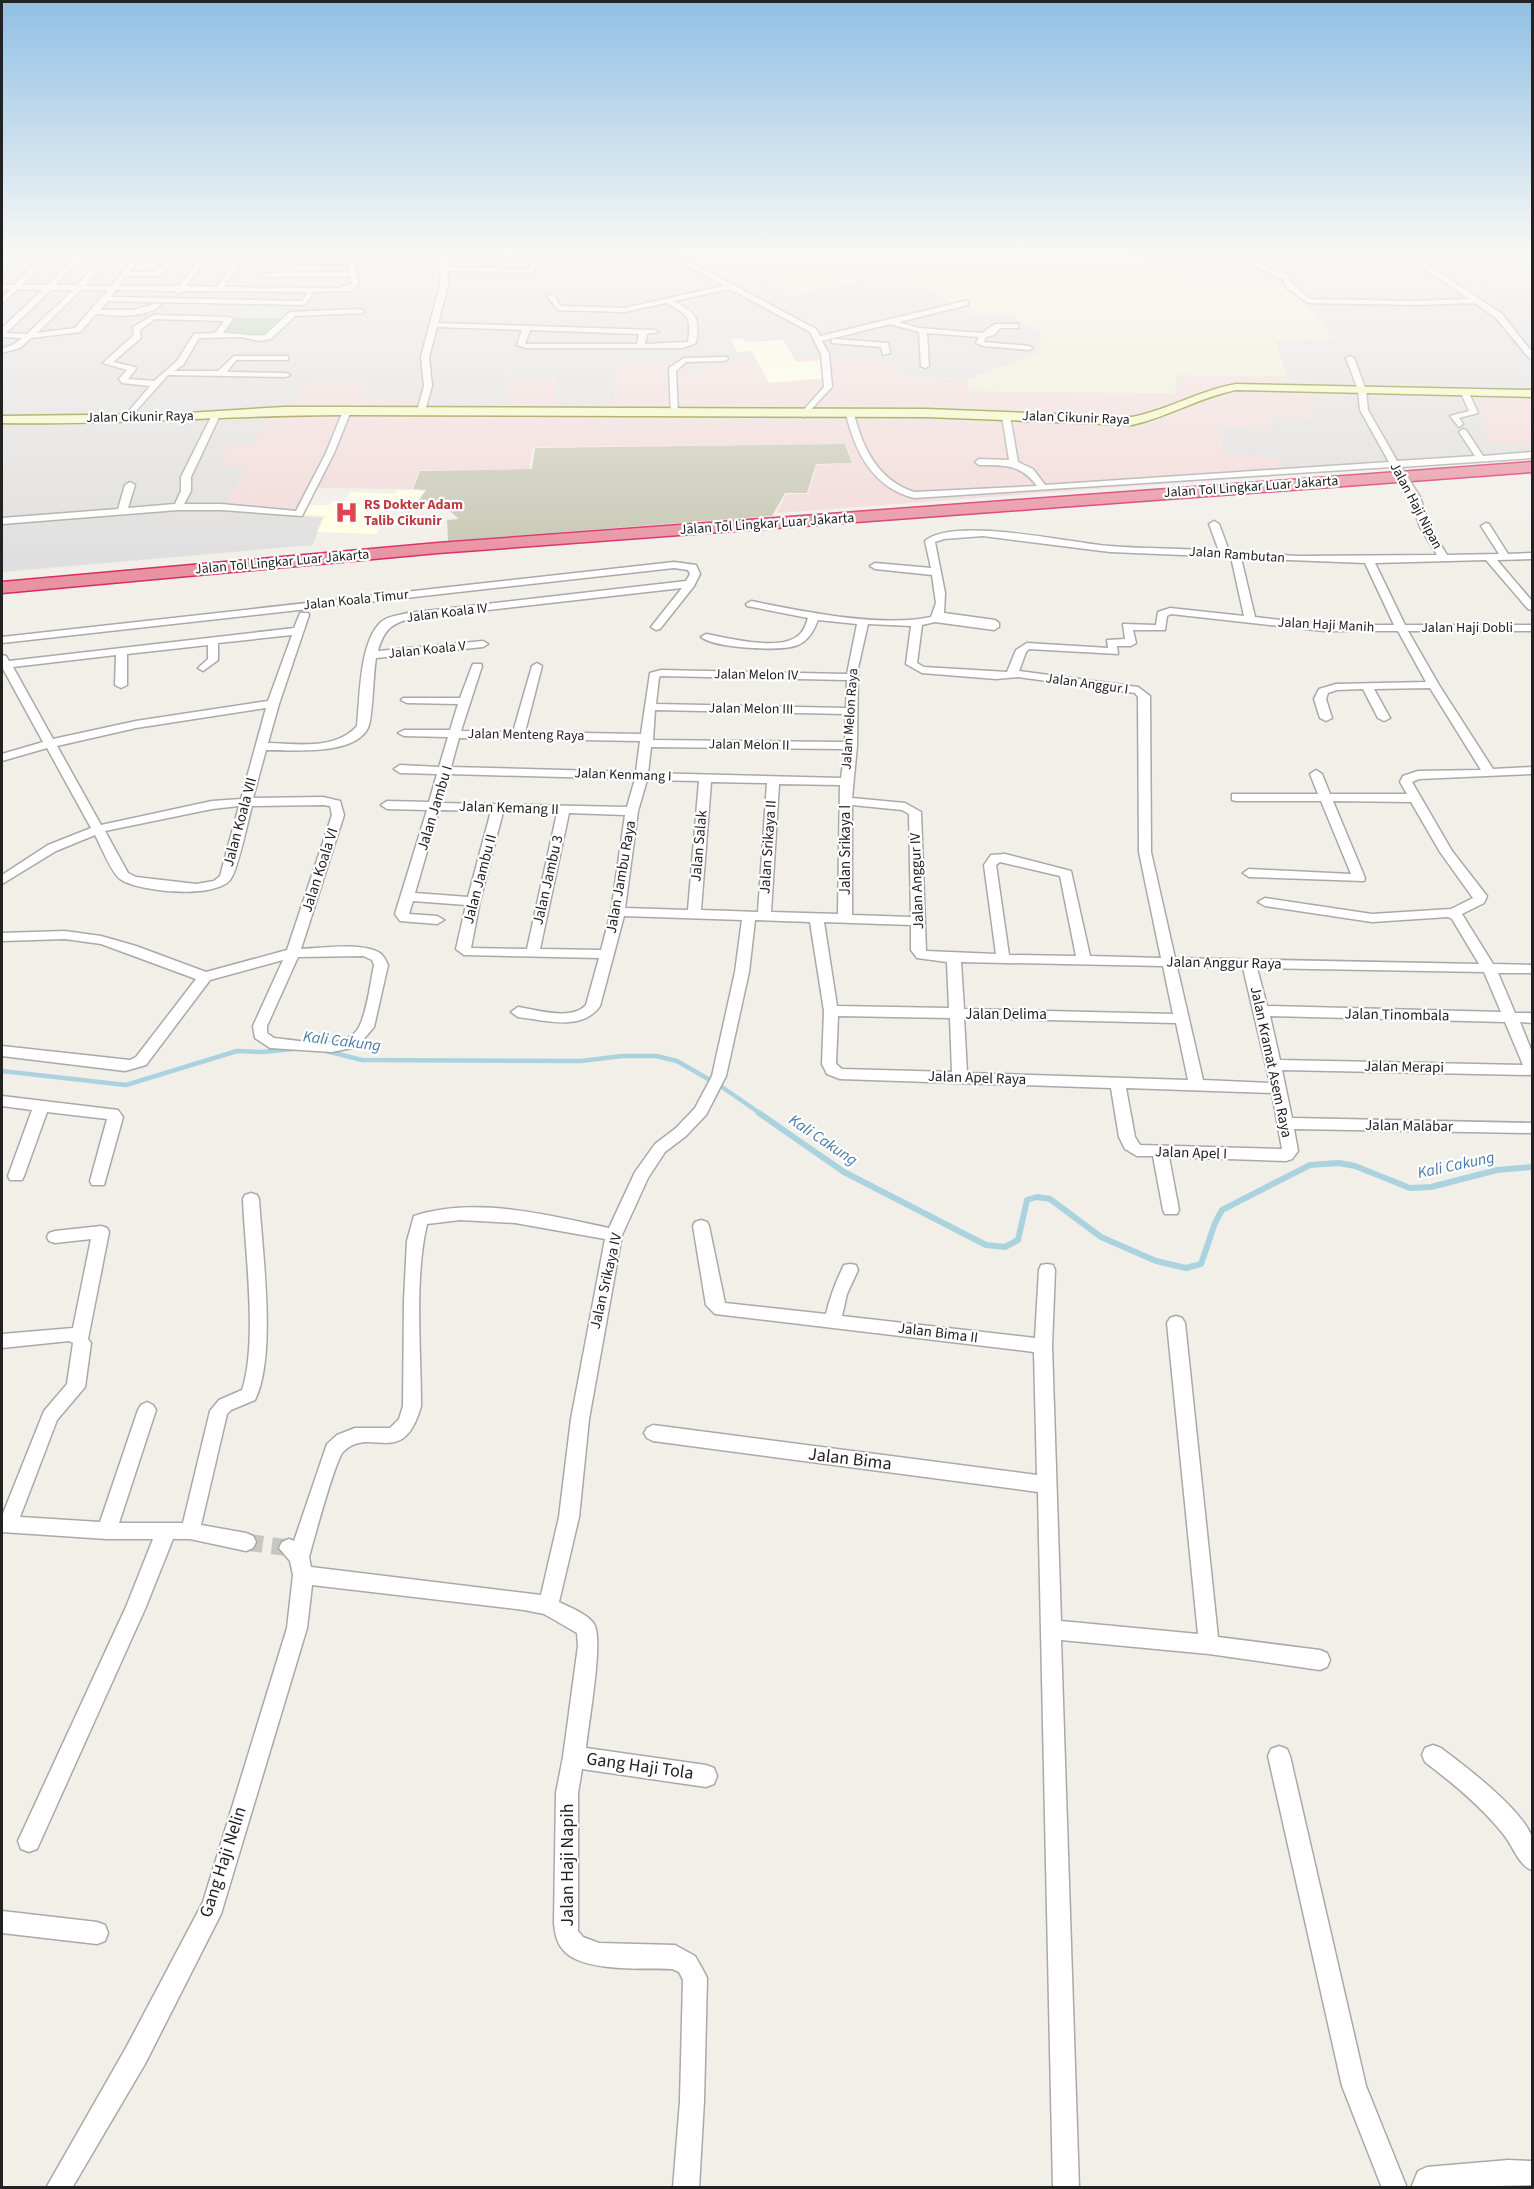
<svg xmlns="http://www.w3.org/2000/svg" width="1534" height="2189" viewBox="0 0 1534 2189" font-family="'Source Sans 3',sans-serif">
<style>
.residential{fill:#e0dfdf}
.commercial{fill:#f2dad9}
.education{fill:#ffffe5}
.construction{fill:#c7c7b4}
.farmland{fill:#eef0d5}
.cemetery{fill:#aacbaf}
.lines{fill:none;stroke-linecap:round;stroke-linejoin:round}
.stream-far1{stroke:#aad3df;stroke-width:4.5}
.stream{stroke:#aad3df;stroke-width:6}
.street-tunnel{stroke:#c8c6c1;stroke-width:17;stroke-dasharray:17 9;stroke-linecap:butt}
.street-casing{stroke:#a9a9a9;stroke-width:3}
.secondary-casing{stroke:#707d05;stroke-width:3}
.highway-casing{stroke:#dc2a67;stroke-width:3}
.street{fill:#fff;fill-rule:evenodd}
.secondary{fill:#f7fabf;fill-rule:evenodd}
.highway{fill:#e892a2;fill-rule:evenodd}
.street-bridge-far1-casing{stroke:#a9a9a9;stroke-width:10;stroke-linecap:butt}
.street-bridge-casing{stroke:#a9a9a9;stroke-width:13;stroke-linecap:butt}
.street-bridge-far1{stroke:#fff;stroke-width:8}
.street-bridge{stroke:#fff;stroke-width:10}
.labels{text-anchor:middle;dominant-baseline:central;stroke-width:4.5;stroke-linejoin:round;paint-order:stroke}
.far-street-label{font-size:14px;fill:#222;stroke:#fff}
.far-health-label{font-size:14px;font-weight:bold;fill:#be3a42;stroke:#fff;text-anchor:start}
.street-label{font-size:15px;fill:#222;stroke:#fff}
.water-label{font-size:16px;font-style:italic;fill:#4a7aab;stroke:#fff}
.near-street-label{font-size:18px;fill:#222;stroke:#fff}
</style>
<rect width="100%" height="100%" fill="#f2efe9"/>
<path class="residential" d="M2,254H666L712,280L746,273L792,296L897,273L971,314H1007L1042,333L1038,353L968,379L897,377L865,360L867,355L809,354L710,362L709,370L667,373V362L617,364L614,405L553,409L555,379L511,380L504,409H422L425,398L359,399L369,382L289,412L255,444L219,465L248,466L223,507L322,518L313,545L2,572Z
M1110,254H1417L1443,273H1466L1490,289L1532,308V390L1471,389L1491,423L1479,422L1489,444L1532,445V458L1285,475L1281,459L1222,452L1221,426L1273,430L1272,417L1290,385L1275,340L1332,338L1223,280L1189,275L1183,263Z"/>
<path class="commercial" d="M1417,254H1532V308L1484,303L1466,292L1489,288L1466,273H1443Z
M809,354L868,355L866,360L894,362L898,377L968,379L970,391L1175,393L1176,375L1287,376L1290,385L1303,386L1316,420L1273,417V430L1221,426L1222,452L1282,459L1285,475L777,513L786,494H808L817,465L853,463L846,444L533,447L529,469L419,470L412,489L309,488L296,514L223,507L248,466H218L229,445L255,444L267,412H289L306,383L370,382L360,399L426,398L422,409H504L510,380L556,379L554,409L614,405L617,363L667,362L668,373L709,370L710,362Z
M1471,389L1532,390V445L1489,444L1478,422H1490Z"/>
<path class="education" d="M731,339H744L747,342L783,340L796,362L824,360L826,378L769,383L752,351L737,352Z
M397,490L424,491L410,511L389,510L377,534L317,532L325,516L303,515L308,505H330L332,501H344L351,492L395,494Z"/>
<path class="construction" d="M845,444L852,463L816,464L807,493H785L772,516L448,541L447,520L459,519L444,506L416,505L426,490L413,489L420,471L532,469L535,448Z"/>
<path class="farmland" d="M666,254H1110L1183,263L1189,275L1277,283L1315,313L1333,339L1275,341L1287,376L1177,375L1175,393L969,391L968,379L1038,353L1042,333L1007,314H971L897,273L792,296L746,273L712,280Z"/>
<path class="cemetery" d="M233,318H285L265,338L222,334Z"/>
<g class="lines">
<path class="stream-far1" d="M326,1051L362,1060L581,1061L622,1056H656L677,1061L722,1087L761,1114
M2,1071L126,1085L237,1051L263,1052L293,1049"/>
<path class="stream" d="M759,1113L844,1172L986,1245L1005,1247L1018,1240L1027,1200L1037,1197L1050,1199L1101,1237L1156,1261L1186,1268L1201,1264L1215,1223L1222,1210L1310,1165L1339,1163L1355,1166L1410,1188L1431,1187L1497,1170L1532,1167"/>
<path class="street-tunnel" d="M246,1542L289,1548"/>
<defs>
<path id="street" d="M10,254H18L2,269V263Z
M44,254H52L22,285H47L80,254H88L55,285H77L105,254H113L85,286H111L138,254H146L129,272H155L172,254H179L160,276H125L119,286H179L204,254H211L186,286L217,287L239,254H245L224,287L339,288L351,284L350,276L263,277L266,273L349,272L348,264L272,263L275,259L354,260L359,285L349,291L310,292L313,294L304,305L108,301L100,310H134L157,303L161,305C143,319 117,316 96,314L80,332L31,338L20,348L2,353V349L14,344L22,338L2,337V328L42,290L18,289L2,304V298L10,289H2V285H14ZM51,290H73L27,334L6,333ZM81,290H108L75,328L37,333ZM116,290L175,291L178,294L183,291L308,292L302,301L111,297Z
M442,254H450L449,267L528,269L531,263L538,265L531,273L448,271V285L438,323L655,330L659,332L647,334L645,344L688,342C692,316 688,315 666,303L624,312L558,310L547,296L554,294L560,306L624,308L724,286L666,254H675L816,329L820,336L965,301H968V305L899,322L918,328L982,333L995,324H1018V328H1000L994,335L986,337L984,342L1029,346L1033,348L1029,350L983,346L976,343L979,337L927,333L929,366L925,368L921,366L919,332L890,324L822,341L829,354L832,387L804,417L800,414L824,387L821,354L810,332L730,289L674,301C697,313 700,318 696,343L683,348H526L517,345L522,330L437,327L429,357L432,386L425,411L421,414L417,411L424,386L421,357L440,285L441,271L439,269ZM530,330L639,334L637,344H525Z
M1153,254H1161L1155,258L1151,256Z
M1238,254H1245L1258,264L1288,275L1292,284L1310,299L1416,301L1469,299L1403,254H1412L1502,314L1532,352V358H1529L1496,318L1475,303L1416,305L1308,303L1286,287L1283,279L1248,264Z
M360,309L364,311L363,313L295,316L271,339L259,341L242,337L199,338L183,365L174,371H218L234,356H288V360H236L227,372L286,373L290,375L286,377L168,375L127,421L123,418L150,386L122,383L119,379L127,370L103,363L134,335L133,327L153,315L229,317L233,319L223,333C234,333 258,337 265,335L290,312ZM155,319L224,321L215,333L194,334L177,361L154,381L128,379L136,369L135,367L113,362L141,338L140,330Z
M835,339L888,343L890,353L883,355L881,347L832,343V339Z
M1350,356L1354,358L1366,390L1368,410L1397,461L1475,456L1459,432L1463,429L1466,430L1483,456L1532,452V458L1400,467L1402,469L1397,472L1391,467L914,498C873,488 855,452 846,414L850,411L854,414C863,449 878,480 914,492L1037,486C1021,464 1004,465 979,465L975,462L979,459L1009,460L1002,416L1006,413L1010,416L1018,462L1033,469L1045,485L1389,462L1360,410L1358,390L1346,358Z
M727,357L728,359L724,361L686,362L676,371L678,413L671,415L669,368L684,358Z
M1464,389L1468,391L1478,413L1459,418L1463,424L1459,427L1450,416L1469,411L1460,391Z
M347,408L351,411L334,453L302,516L221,510H178L2,524V518L118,509L125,485L130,482L135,485L128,508L175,504L181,491V477L212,415L216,412L220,415L191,477V491L184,504H221L296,511L326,453L343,411Z
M1416,497L1421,500L1430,527L1447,555L1499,554L1481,526L1486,523L1489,524L1508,554L1532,553V559L1497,560L1532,601V610L1528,609L1486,560L1375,563L1405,625H1532V631H1408L1439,685L1493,769L1532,767V774L1419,779L1412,782L1452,851L1487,896L1484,903L1462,914L1493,964L1532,965V973H1498L1515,1013H1532V1023L1520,1022L1532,1052V1075L1282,1070L1292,1118L1532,1123V1133L1294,1129L1298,1151L1292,1159L1286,1161L1169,1157L1179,1210L1177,1214H1165L1163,1210L1153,1156H1137L1125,1149L1119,1137L1111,1088L840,1079L827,1074L822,1064L824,1011L810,922L755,920L749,972L726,1076L706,1115L686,1136L665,1152L648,1178L622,1235L589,1419L579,1517L559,1602C569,1607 588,1614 594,1624C604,1640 588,1725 586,1748L706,1765L714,1768L717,1776L714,1784L706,1787L582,1769L578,1793V1931L583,1937L599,1943L675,1945L695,1956L703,1970L707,1978L704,2101L699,2188H673L680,2101L683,1980L679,1972L672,1969C645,1968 587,1972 566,1953C557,1945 555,1934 554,1923L556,1793L563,1757L578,1646L577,1633L544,1614L524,1610L312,1585L307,1628L221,1914L145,2064L72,2188H46L127,2046L203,1902L287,1628L293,1575L290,1561L279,1548L282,1542L289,1539L294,1541L327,1444L337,1435L355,1428H390L399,1419L403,1406L404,1300L407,1241L414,1216C476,1196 547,1215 609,1228L635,1172L655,1144L676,1128L695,1108L712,1076L735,972L742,920L624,916L600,1006C582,1032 544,1020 518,1017L511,1012L518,1007C538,1010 571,1021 586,1005L599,958L464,955L456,949L466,905L413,901L409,914L437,916L444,920L437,924L400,921L395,914L427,810L387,809L381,805L387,801L429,802L437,774L400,773L394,769L400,765L439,767L448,737L404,736L398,733L404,730H450L458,704L407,703L401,700L403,698H460L472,666L473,664H481L482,666L461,731L513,732L532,666L537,663L542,666L525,732L641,734L650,673L661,670L847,674L857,624L818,620C814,630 809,640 798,645C780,652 715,648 701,637L706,634C728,638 781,652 799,635C804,631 806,624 808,618L747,606L746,604L751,601C802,611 881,628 931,617L936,603L932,575L875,569L870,566L875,563L931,568L925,541C954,516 1070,543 1109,546C1146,549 1182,548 1219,551L1209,524L1214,521L1219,524L1229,551L1296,556L1437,555L1420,527L1411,500ZM983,536L1110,552L1231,557L1244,616L1170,608L1158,612L1156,625L1123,624L1125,639L1107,640L1108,648L1027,643L1016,650L1007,672L924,667L917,663L922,625L935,622L994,630L999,627V623L995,620L944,613L945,593L935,542L944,539ZM1241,558L1365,563L1394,625H1324L1255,617ZM1171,614L1324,631H1398L1426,682L1336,684L1319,689L1314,699L1320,718L1326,721L1332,718L1326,699L1328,693L1337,690L1363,689L1378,718L1384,721L1390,718L1374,689L1430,688L1481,770L1418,771L1403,776L1400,782L1407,794H1330L1322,774L1316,770L1310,774L1318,794H1232V800L1236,801H1321L1351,874L1249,869L1243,873L1249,877L1364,881L1365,878L1333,801L1411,802L1440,852L1473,898L1451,909L1372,914L1265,898L1258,902L1265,906L1372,922L1448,917L1452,919L1479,964L1175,958L1151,852L1150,696L1138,687L1019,671L1026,652L1029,649L1118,654L1117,646H1131L1136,643L1133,630H1165L1167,616ZM868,624L911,626L906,664L922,673L996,679L1018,677L1135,693L1138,697L1139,852L1161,958L1090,956L1071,871L1005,854L991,855L984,865L996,954L926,951L921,812L905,803L852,798L857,746L858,668ZM661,676L847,680L846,708L656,704L659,677ZM655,710L846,714L845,742L653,740ZM459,738L640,741L636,772L451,767ZM651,747L845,749L841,778L648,773ZM449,774L635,779L627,807L441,803ZM647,780L699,781L688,910L625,908L638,811ZM711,782L767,783L758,912L701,910ZM779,784L840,785L838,914L771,912ZM852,805L902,810L909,814L911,917L852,915ZM439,810L491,811L468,897L415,893ZM503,812L557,813L527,949L471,948L480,901ZM569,813L625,815L611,912L601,950L540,949ZM1000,862L1060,876L1076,956L1009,955L996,865ZM824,922L911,925V950L917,958L947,962L949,1008L837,1006ZM961,962L1163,966L1173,1014L964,1009ZM1177,967L1243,968L1270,1083L1203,1080ZM1257,968L1484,972L1501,1012L1267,1006ZM838,1016L950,1018L952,1072L842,1069L836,1064ZM1270,1016L1505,1022L1523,1065L1280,1060ZM964,1018L1176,1023L1188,1080L967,1073ZM1126,1088L1272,1093L1282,1149L1140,1145L1135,1137ZM460,1220L515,1223L605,1239L571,1419L559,1517L541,1595L311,1567L309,1557C314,1539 335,1461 343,1452C370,1424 403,1471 421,1406C421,1348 414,1280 427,1224Z
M674,562L696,565L700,574L694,586L660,629L656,630L651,627L682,588L409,619C390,624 383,632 378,651L483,641L488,644L483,647L376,658C373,674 373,718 368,728C354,756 292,750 266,750L253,798L323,797L340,801L344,815L301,949C322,948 362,942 380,953C384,956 386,961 388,965L374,1027L357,1047L332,1052L270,1048L255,1038L253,1026L283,960L210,980L146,1065L125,1071L2,1056V1046L130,1060L136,1057L196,979L101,944L65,939L2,941V933L65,931L101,936L136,946L206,972L287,950L332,815L330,806L323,805L252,806C248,820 238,871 230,880C214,899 138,892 120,879C111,872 101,846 95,835L56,851L2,884V875L48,845L91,828L47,748L2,761V754L43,742L2,667V655L6,656L9,661L294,628L300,613H308L309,615L279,704L268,743C297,744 336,750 357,726C360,699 359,642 381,622C388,616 400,615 408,613L686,581L690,574L688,570L674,568L2,643V637ZM292,635L268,701L136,721L53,739L13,667L116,655L115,685L121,688L127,685V654L208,645V659L198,668L203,671L218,660V643ZM266,708L241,799L212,801L101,825L57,746L136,728ZM239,806L220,876L214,881L196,884L136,877L128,873L105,831L212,809ZM363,956L372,960L374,965C370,984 368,1007 360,1025C348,1053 299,1040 274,1038L267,1033V1026L298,957Z
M2,1096L118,1110L123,1117L104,1185H92L90,1181L107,1119L47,1112L24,1176L22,1180H10L8,1176L32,1110L2,1106Z
M251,1193L257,1195L259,1199C262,1250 277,1356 255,1400L231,1410L227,1414L201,1525L246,1533L253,1536L256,1542L253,1548L246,1551L190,1539H173L145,1609L37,1849L29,1852L21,1849L18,1841L126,1607L153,1539H107L2,1532V1516L44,1411L67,1384L73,1343L69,1341L2,1348V1334L73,1328L91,1239L55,1243L49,1241L47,1237L49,1233L55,1231L101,1226L107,1228L109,1232L88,1339L91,1343L85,1387L57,1420L20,1517L100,1522L138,1410L141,1405L147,1402L153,1405L156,1410L119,1523H183L210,1411L219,1400L242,1390C258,1343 245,1251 243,1199L245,1195Z
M701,1220L707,1222L709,1226L725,1303L826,1314C830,1297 836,1281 844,1265L850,1264L856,1265L858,1270L847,1294L842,1316L1035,1338L1039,1270L1041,1265L1047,1264L1053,1265L1055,1270L1052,1346L1061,1621L1198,1634L1167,1323L1170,1318L1176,1316L1182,1318L1185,1323L1218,1637L1320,1650L1327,1653L1330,1660L1327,1667L1320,1670L1209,1654L1061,1640L1079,2188H1053L1038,1492L653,1441L647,1438L644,1433L647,1428L653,1425L1037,1475L1034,1352L715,1314L706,1305L693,1226L695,1222Z
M1433,1745L1441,1748C1465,1766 1522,1809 1532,1837C1534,1846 1532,1860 1532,1870C1519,1866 1513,1846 1504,1835C1482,1807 1454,1784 1425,1762L1422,1755L1425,1748Z
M1279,1746L1287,1749L1290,1756L1366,2086L1407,2188H1382L1342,2086L1268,1756L1271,1749Z
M2,1911L97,1922L105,1925L108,1933L105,1941L97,1944L2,1933Z
M1508,2160L1532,2161V2185L1411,2188L1418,2171L1427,2167Z"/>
<path id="secondary" d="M1236,384L1532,390V397L1236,390C1200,397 1168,417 1132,425L926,417L347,415C232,415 117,425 2,423V416L171,414L284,407H347L926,409L1132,417C1168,410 1200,390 1236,384Z"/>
<path id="highway" d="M1532,462V472L438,553L2,593V582L438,543Z"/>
</defs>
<use href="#street" class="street-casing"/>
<use href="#secondary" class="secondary-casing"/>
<use href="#highway" class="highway-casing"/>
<use href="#street" class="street"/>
<use href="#secondary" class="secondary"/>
<use href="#highway" class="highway"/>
<defs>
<path id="street-bridge-far1" d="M1397,469L1398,471"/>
<path id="street-bridge" d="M1397,470L1416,500"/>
</defs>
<use href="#street-bridge-far1" class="street-bridge-far1-casing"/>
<use href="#street-bridge" class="street-bridge-casing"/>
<use href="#street-bridge-far1" class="street-bridge-far1"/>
<use href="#street-bridge" class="street-bridge"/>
</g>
<linearGradient id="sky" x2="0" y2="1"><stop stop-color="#8fc0e4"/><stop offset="0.45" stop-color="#f9f8f5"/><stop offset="1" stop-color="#f9f8f5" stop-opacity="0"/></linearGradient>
<rect width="1534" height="560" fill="url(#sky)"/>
<defs>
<symbol id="hospital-bare" viewBox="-9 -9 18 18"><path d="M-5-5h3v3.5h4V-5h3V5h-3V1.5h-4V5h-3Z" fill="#e0444e" stroke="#fff" stroke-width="2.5" paint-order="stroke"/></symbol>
</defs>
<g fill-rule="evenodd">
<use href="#hospital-bare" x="330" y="496" width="33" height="33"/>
</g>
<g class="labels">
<g class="far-street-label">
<text transform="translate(140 417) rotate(-1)">Jalan Cikunir Raya</text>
<text transform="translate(1076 418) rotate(2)">Jalan Cikunir Raya</text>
<text transform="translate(1251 487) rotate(-4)">Jalan Tol Lingkar Luar Jakarta</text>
<text transform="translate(1416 506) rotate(62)">Jalan Haji Nipan</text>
<text transform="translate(767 524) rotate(-4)">Jalan Tol Lingkar Luar Jakarta</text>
<text transform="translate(1237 555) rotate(4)">Jalan Rambutan</text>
<text transform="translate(282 562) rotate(-5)">Jalan Tol Lingkar Luar Jakarta</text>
<text transform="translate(356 600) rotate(-6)">Jalan Koala Timur</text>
<text transform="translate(447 613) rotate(-7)">Jalan Koala IV</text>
<text transform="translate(1326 625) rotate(3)">Jalan Haji Manih</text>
<text x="1467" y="628">Jalan Haji Dobli</text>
<text transform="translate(427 650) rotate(-6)">Jalan Koala V</text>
<text transform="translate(756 675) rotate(1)">Jalan Melon IV</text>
<text transform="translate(1087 684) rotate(8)">Jalan Anggur I</text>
<text transform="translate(751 709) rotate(1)">Jalan Melon III</text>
<text transform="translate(850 719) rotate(-86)">Jalan Melon Raya</text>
<text transform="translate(526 735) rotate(1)">Jalan Menteng Raya</text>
<text transform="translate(749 745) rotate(1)">Jalan Melon II</text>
<text transform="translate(623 775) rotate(2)">Jalan Kenmang I</text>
</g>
<g class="far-health-label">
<text x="364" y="505">RS Dokter Adam<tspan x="364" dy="16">Talib Cikunir</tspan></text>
</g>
<g class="street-label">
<text transform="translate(435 808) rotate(-73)">Jalan Jambu I</text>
<text transform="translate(509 808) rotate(2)">Jalan Kemang II</text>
<text transform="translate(240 822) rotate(-75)">Jalan Koala VII</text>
<text transform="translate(699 846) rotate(-85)">Jalan Salak</text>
<text transform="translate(768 847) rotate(-86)">Jalan Srikaya II</text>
<text transform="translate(845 850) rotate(-90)">Jalan Srikaya I</text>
<text transform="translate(320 870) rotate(-72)">Jalan Koala VI</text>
<text transform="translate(621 877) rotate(-80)">Jalan Jambu Raya</text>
<text transform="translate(480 879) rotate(-75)">Jalan Jambu II</text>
<text transform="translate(548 880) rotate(-77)">Jalan Jambu 3</text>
<text transform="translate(917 881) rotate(-92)">Jalan Anggur IV</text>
<text transform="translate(1224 963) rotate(1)">Jalan Anggur Raya</text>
<text x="1006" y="1014">Jalan Delima</text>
<text transform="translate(1397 1015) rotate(1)">Jalan Tinombala</text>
<text transform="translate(1271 1062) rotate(78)">Jalan Kramat Asem Raya</text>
<text transform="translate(1404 1067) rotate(1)">Jalan Merapi</text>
<text transform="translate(977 1078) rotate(2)">Jalan Apel Raya</text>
<text transform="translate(1409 1126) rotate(1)">Jalan Malabar</text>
<text transform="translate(1191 1153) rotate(2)">Jalan Apel I</text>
<text transform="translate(606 1281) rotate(-77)">Jalan Srikaya IV</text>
<text transform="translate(938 1333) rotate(7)">Jalan Bima II</text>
</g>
<g class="water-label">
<text transform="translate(342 1041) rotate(7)">Kali Cakung</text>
<text transform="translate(823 1140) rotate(34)">Kali Cakung</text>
<text transform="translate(1456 1165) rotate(-12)">Kali Cakung</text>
</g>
<g class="near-street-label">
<text transform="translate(850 1459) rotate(7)">Jalan Bima</text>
<text transform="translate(640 1766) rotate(8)">Gang Haji Tola</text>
<text transform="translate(223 1862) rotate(-72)">Gang Haji Nelin</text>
<text transform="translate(567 1865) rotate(-90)">Jalan Haji Napih</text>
</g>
</g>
<rect width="1534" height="2189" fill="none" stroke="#222222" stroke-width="6"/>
</svg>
